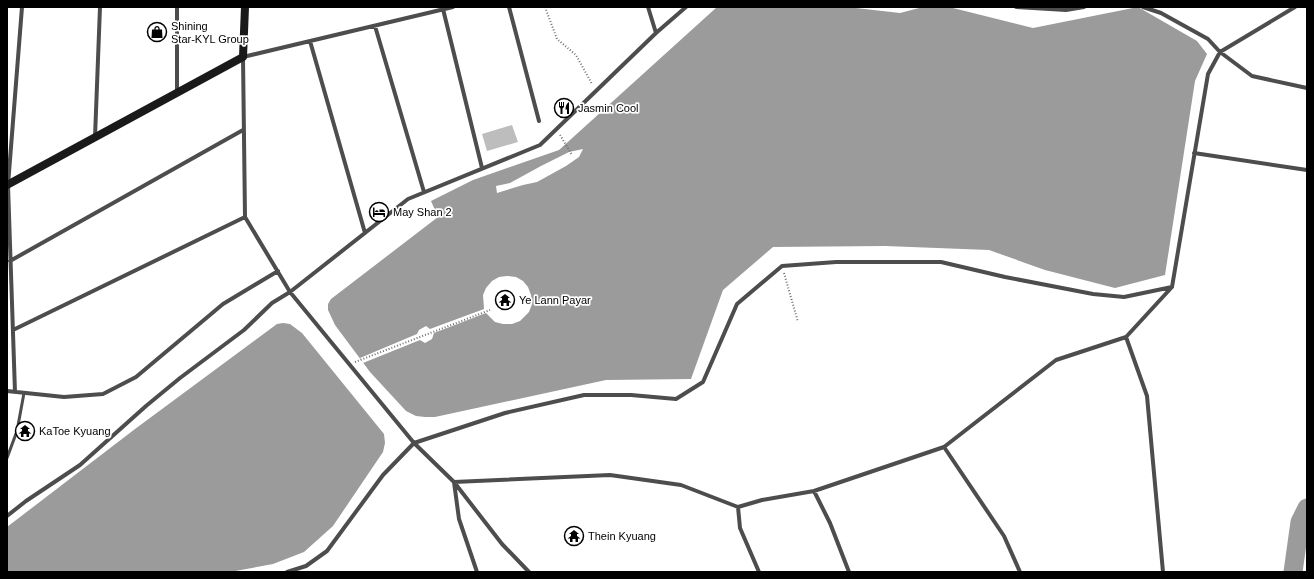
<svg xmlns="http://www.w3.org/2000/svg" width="1314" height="579" viewBox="0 0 1314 579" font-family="Arial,sans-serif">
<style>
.water{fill:#9b9b9b;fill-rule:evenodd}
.pier{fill:#fff}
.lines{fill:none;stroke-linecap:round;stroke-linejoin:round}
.river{stroke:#9b9b9b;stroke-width:19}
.building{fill:#bdbdbd}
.path{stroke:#6f6f6f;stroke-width:2;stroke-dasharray:1 2;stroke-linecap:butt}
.lane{stroke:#4d4d4d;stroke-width:3}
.street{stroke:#4d4d4d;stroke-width:4}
.secondary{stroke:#1a1a1a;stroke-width:8}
.labels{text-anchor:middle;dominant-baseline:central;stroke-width:3.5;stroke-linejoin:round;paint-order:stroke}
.poi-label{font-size:11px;fill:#000;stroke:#fff;text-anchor:start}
</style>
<rect width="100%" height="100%" fill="#fff"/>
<path class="water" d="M717,7H847L900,13L923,7H949L1033,28L1138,7L1197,41L1207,54L1195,81L1165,275L1115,288L1045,270L989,250L885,246L773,247L723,290L691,379L606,380L435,417H425L416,416L406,411L370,372L335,325L328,310V304L331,299L438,217L431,201L473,180L559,150ZM583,149L579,157L566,166L537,182L523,185L497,193L496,186L510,183L541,166L569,152Z
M283,323L290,324L302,333L384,434L385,443L383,452L333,526L304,552L273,564L230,572H7V527L135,429L277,324Z"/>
<path class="pier" d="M507,276L516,277L523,281L528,287L531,295L532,304L529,312L520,321L512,324H503L495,322L486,313L434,333L432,339L425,343L420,340L363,363L360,358L417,334L419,330L426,326L430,329L484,309L483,295L486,288L492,281L499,277Z"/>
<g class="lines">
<path class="river" d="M1293,572L1300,522L1307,508"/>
</g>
<path class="building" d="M512,125L518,142L487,151L482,134Z"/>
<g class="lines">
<path class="path" d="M545,7L557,39L576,55L592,84
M560,135L572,155
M784,273L798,322
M355,362L490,310"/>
<path class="lane" d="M7,458L17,431L24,393"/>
<path class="street" d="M453,7L243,57L245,217L290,292L414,443L454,482L610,475L681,485L738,507L762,500L814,491L944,447L1056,360L1126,337
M509,7L539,121
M648,7L656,33L686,7
M1016,7L1066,10L1084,7
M1143,7L1161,13L1208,39L1220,52L1252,76L1307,88
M443,9L482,168
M375,26L424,192
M310,41L365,233
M177,93V7
M95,137L100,7
M1194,153L1307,170
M10,261L243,130
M13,330L245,217
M7,391L64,397L103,394L136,377L223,304L278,271
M15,392L8,185L22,7
M944,447L1004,536L1020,572
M454,482L502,544L529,572
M454,482L459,519L477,572
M814,491L830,523L849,572
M738,507L740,528L759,572
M7,516L26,501L80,465L146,406L180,378L244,330L272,303L290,292L408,199L540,145L656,33
M287,572L306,566L327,551L383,475L414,443L505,413L584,395H631L676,399L703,382L737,304L782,266L836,262H941L1005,277L1093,294L1124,297L1172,287L1208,74L1220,52L1295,7
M1163,572L1147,396L1126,337L1172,287"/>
<path class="secondary" d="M7,185L243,57L245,7"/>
</g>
<defs>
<symbol id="shop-ring" viewBox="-11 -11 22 22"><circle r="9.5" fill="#fff" stroke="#000" stroke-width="1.5"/><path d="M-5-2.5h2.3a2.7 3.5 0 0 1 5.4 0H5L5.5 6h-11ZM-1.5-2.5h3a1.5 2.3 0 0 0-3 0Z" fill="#000"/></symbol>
<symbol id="restaurant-ring" viewBox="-11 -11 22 22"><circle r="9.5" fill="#fff" stroke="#000" stroke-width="1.5"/><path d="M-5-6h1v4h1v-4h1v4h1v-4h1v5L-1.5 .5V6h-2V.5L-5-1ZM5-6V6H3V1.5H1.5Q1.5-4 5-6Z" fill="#000"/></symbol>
<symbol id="hotel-ring" viewBox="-11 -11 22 22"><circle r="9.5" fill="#fff" stroke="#000" stroke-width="1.5"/><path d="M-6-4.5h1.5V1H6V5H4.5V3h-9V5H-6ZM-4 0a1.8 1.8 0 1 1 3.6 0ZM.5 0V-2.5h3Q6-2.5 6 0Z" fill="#000"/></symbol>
<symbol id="temple-ring" viewBox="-11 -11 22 22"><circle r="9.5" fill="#fff" stroke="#000" stroke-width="1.5"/><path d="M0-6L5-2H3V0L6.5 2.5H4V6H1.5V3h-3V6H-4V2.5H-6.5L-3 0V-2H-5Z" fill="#000"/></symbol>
</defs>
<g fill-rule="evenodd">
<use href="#shop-ring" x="146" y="21" width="22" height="22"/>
<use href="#restaurant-ring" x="553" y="97" width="22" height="22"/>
<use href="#hotel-ring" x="368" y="201" width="22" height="22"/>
<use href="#temple-ring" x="494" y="289" width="22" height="22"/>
<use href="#temple-ring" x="14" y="420" width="22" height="22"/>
<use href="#temple-ring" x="563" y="525" width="22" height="22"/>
</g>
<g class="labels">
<g class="poi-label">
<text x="171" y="26">Shining<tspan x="171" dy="13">Star-KYL Group</tspan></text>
<text x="578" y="108">Jasmin Cool</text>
<text x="393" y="212">May Shan 2</text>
<text x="519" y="300">Ye Lann Payar</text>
<text x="39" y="431">KaToe Kyuang</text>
<text x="588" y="536">Thein Kyuang</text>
</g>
</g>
<rect width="1314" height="579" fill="none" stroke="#000000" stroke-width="16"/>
</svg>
